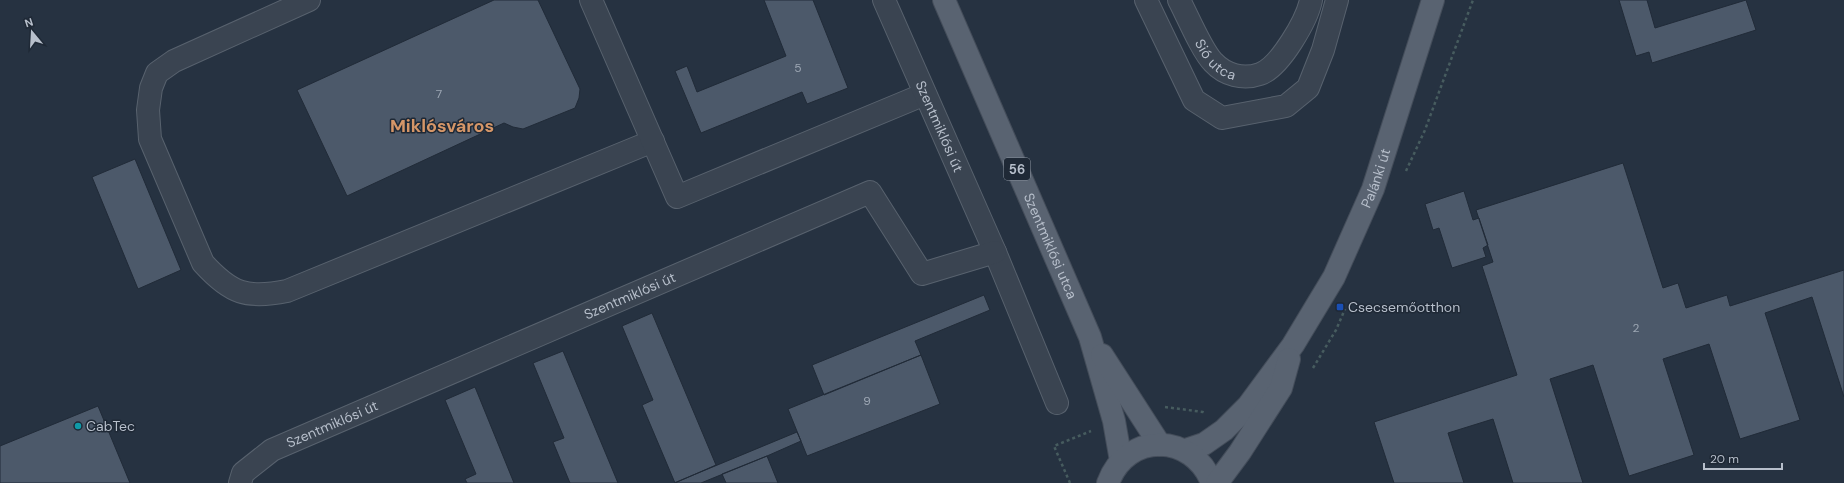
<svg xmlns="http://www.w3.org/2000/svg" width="1844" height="483" viewBox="0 0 1844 483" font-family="'DM Sans',sans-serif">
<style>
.building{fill:#4c596a;stroke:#212b38}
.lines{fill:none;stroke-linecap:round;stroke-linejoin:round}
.minor-casing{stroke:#58626e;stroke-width:24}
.major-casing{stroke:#444d5a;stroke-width:24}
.path{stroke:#475c5f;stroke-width:2.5;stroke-dasharray:3 3;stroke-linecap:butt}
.minor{stroke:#3a4451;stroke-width:22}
.major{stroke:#596371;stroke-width:22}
.transit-dot{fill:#1a4fb4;stroke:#1f2936;stroke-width:1.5}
.culture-dot{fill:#0f9aa8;stroke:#1f2936;stroke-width:1.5}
.labels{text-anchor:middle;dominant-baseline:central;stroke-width:3;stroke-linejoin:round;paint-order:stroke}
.number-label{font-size:12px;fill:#9ca6b3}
.shield{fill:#1f2936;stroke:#89929e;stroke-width:1}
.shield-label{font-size:13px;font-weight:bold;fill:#b7bfcb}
.street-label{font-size:14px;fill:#b7bfcb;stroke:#1f2936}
.poi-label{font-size:14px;fill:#b7bfcb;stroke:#1f2936;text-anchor:start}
.district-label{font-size:18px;font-weight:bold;fill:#d59668;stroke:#1f2936}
</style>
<rect width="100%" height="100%" fill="#263241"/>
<path class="building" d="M494,0H538L580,89L579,98L575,108L523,129L513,127L504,123L347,196L297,90Z
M764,0H813L848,88L807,104L802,92L701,133L675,71L687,66L697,92L786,56Z
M1619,0H1647L1655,28L1746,0L1756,30L1652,63L1649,52L1636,56Z
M135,159L181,270L138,289L92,177Z
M1623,163L1663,288L1678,283L1686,308L1727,295L1730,306L1844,270V397L1812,297L1765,313L1800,420L1740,439L1709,344L1663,359L1694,455L1629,476L1593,365L1550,379L1583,483H1513L1493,419L1448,433L1464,483H1394L1374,422L1517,375L1482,266L1493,262L1476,210Z
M1464,191L1473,220L1479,218L1488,245L1483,248L1486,257L1452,268L1439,228L1433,230L1425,204Z
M984,295L990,310L915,341L921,355L824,395L812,365Z
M652,313L716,465L675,483L642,405L653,400L622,326Z
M563,351L618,483H570L553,442L564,438L533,363Z
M921,355L940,404L807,456L788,409Z
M475,387L514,483H467L465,479L476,474L445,400Z
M98,406L130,483H0V446Z
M797,432L801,441L767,456L701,483H674Z
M767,456L778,483H726L722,474Z"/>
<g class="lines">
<defs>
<g id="minor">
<path d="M309,0L174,61L157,73L151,88L148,110L150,139L203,263C231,294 247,299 287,291L653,141"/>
<path d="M591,0L677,197L925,94"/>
<path id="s1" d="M884,0L995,252L1057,403"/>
<path d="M1146,0L1194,100L1222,118L1286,106L1308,88L1323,50L1337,0"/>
<path id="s2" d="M1179,0C1187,15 1202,51 1213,62C1225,75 1243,80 1260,74C1280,67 1307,20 1311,0"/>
<path id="s3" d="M240,483L243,473L272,450L870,192L922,274L995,252"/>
</g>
<g id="major">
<path id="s4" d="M944,0L1090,337L1114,421L1121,461"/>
<path d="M1102,355L1160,445"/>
<path id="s5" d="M1186,450L1204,444L1224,430L1248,406L1293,345L1334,277L1373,189L1433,0"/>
<path d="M1108,483C1127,431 1193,433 1212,483"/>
<path d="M1217,483L1240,452L1281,388L1289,359"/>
</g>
</defs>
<use href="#minor" class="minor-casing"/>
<use href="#major" class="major-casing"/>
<path class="path" d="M1406,171L1425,130L1473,0
M1313,368L1336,330L1345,309
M1165,407L1203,412L1205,413
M1070,483L1054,446L1091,431"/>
<use href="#minor" class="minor"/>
<use href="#major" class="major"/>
</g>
<rect class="transit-dot" x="1336" y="303" width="8" height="8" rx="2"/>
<circle class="culture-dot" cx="78" cy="426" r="4"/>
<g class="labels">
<g class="number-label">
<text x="798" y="68">5</text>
<text x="439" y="94">7</text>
<text x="1636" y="328">2</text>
<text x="867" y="401">9</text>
</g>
<rect class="shield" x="1004" y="158" width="26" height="22" rx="3"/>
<g class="shield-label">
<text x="1017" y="169">56</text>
</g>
<g class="street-label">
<text stroke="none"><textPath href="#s2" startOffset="71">Sió utca</textPath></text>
<text stroke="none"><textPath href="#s1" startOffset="138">Szentmiklósi út</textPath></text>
<text stroke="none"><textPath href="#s5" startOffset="340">Palánki út</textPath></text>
<text stroke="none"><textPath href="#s4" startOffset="268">Szentmiklósi utca</textPath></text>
<text stroke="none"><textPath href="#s3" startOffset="437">Szentmiklósi út</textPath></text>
<text stroke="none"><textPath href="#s3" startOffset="113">Szentmiklósi út</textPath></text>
</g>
<g class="poi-label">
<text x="1348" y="307">Csecsemőotthon</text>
<text x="86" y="426">CabTec</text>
</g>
<g class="district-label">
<text x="442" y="126">Miklósváros</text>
</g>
</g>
<g transform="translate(32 32) rotate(342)" stroke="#1f2936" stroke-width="3" paint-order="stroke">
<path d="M0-3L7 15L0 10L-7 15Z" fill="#b7bfcb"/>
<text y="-6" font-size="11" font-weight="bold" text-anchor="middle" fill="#b7bfcb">N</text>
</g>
<path d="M1704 463v6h78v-6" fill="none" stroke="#b7bfcb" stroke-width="2"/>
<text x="1710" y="463" font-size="12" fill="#b7bfcb" stroke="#1f2936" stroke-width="3" paint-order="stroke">20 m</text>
</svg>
